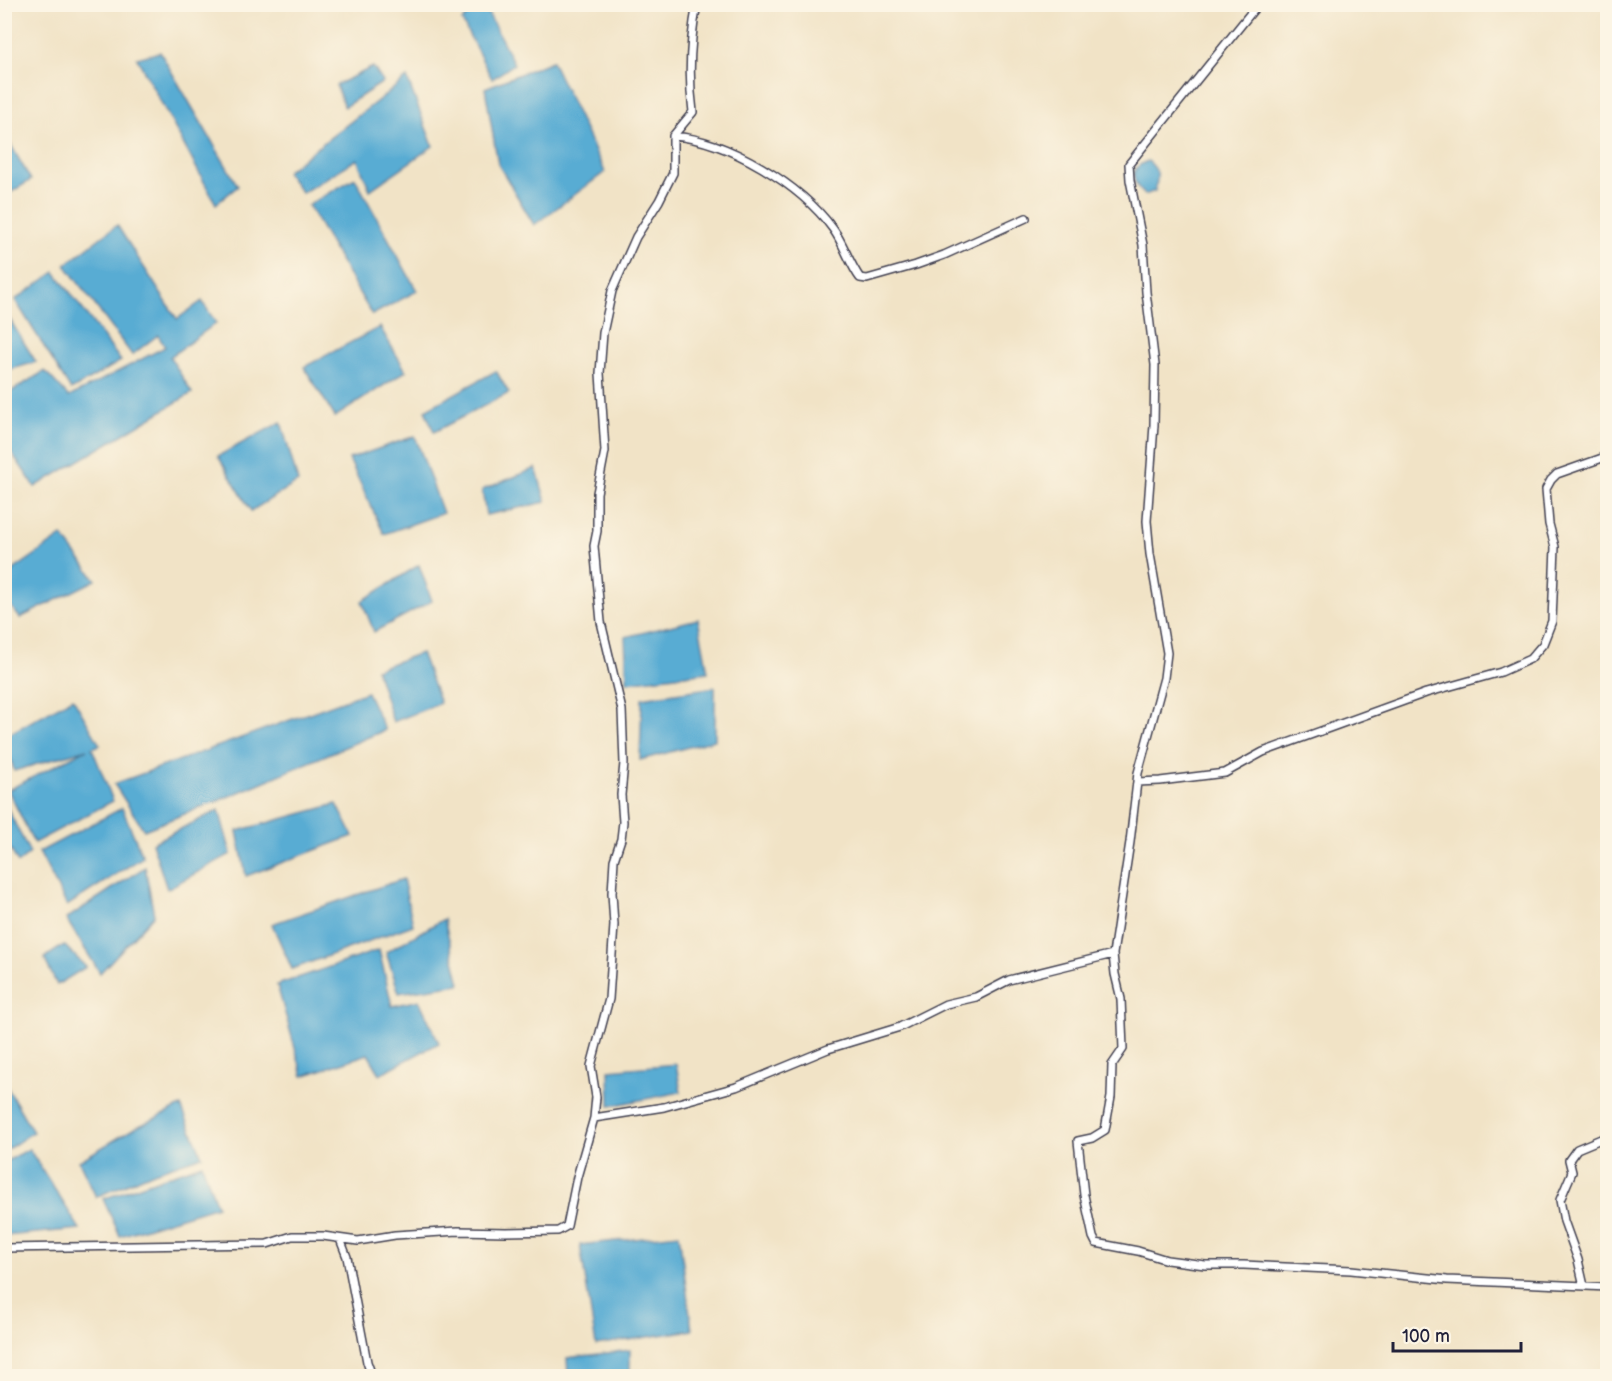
<svg xmlns="http://www.w3.org/2000/svg" width="1612" height="1381" viewBox="0 0 1612 1381" font-family="'Balsamiq Sans',sans-serif">
<style>
.water{fill:#58acd3;stroke:#3d6787;stroke-width:1.5}
.lines{fill:none;stroke-linecap:round;stroke-linejoin:round}
.minor-casing{stroke:#413f50;stroke-width:10}
.minor{stroke:#fff;stroke-width:7}
</style>
<rect width="100%" height="100%" fill="#fcf5e5"/>
<filter id="ink" filterUnits="userSpaceOnUse"><feTurbulence type="fractalNoise" baseFrequency=".0167" numOctaves="2"/><feDisplacementMap in="SourceGraphic" scale="12" xChannelSelector="R" yChannelSelector="G"/><feConvolveMatrix kernelMatrix="1 2 1 2 8 2 1 2 1" color-interpolation-filters="sRGB"/></filter>
<filter id="wash" filterUnits="userSpaceOnUse"><feTurbulence type="fractalNoise" baseFrequency=".008" numOctaves="4" result="noise"/><feDisplacementMap in="SourceGraphic" scale="24" xChannelSelector="R" yChannelSelector="G"/><feGaussianBlur stdDeviation="1.35" result="paint"/><feColorMatrix in="noise" values="0 0 0 0 0 0 0 0 0 0 0 0 0 0 0 0 0 1.4 0 .05"/><feComposite in="paint" operator="in"/></filter>
<g filter="url(#wash)">
<rect width="100%" height="100%" fill="#f1e3c6"/>
<path class="water" d="M477,5H484L514,64L492,79L462,21Z
M160,52L238,186L216,204L137,58Z
M552,61L605,172L534,225L498,164L485,88Z
M373,67L383,82L344,107L336,85Z
M407,78L433,146L370,190L357,159L302,193L286,172Z
M9,142L31,180L5,196V145Z
M1148,161C1160,171 1158,176 1155,191L1145,195C1131,182 1128,168 1148,161Z
M355,178L417,291L372,315L308,205Z
M117,225L177,319L202,301L216,323L170,357L192,393L35,487L5,443V395L45,371L69,397L165,347L158,335L132,355L65,265Z
M55,272L121,361L71,390L15,300Z
M5,312L36,362L5,371L4,313Z
M380,327L406,371L335,417L304,367Z
M496,371L509,393L434,432L425,410Z
M281,422L298,482L251,511L218,456Z
M415,436L443,513L384,534L349,459Z
M536,468L546,502L486,515L482,490Z
M62,536L96,580L20,618L5,599V576Z
M419,565L432,601L374,632L362,601Z
M698,619L708,672L627,682L625,637Z
M421,653L440,703L393,722L376,669Z
M715,687V740L640,760L642,698Z
M367,692L385,730L232,795L144,830L114,784Z
M73,698L100,745L92,748L113,801L34,843L8,790L87,749L14,771L5,736Z
M4,802L30,853L18,863L5,839Z
M337,804L353,836L246,876L237,831Z
M122,808L143,857L67,906L39,852Z
M219,810L231,854L167,889L152,843Z
M145,867L154,915L100,973L66,919Z
M403,879L413,925L292,969L272,924Z
M444,919L460,984L399,993L386,952Z
M64,945L86,967L57,985L44,958Z
M379,950L392,1006L419,1000L439,1043L380,1074L368,1054L303,1076L277,985Z
M676,1064L681,1092L610,1106L609,1070Z
M4,1082L33,1132L5,1151H4Z
M181,1106L202,1156L154,1172L96,1197L79,1161L133,1129Z
M29,1149L80,1229L5,1236V1162Z
M202,1164L217,1206L120,1236L103,1199Z
M679,1234L692,1330L596,1345L580,1245Z
M630,1350V1376H568L567,1358Z"/>
</g>
<g filter="url(#ink)">
<g class="lines">
<defs>
<path id="minor" d="M1258,4L1129,164L1130,180L1143,245L1146,292L1155,365L1154,425L1147,521L1150,554L1167,653L1164,678L1138,773L1130,842L1113,954L1115,974L1121,999L1123,1049L1112,1065L1111,1097L1105,1130L1092,1138L1078,1141L1084,1195L1093,1237L1096,1243L1138,1251L1167,1260L1205,1265H1244L1351,1270L1447,1280L1608,1287
M673,136C728,140 801,185 833,229C844,244 849,263 860,278L867,279L916,265L944,255L1026,218
M1137,782L1160,781L1225,773L1263,752L1426,693L1501,672L1530,659L1543,644L1552,621L1555,547L1549,524L1546,489L1551,480L1557,474L1608,456
M594,1118L664,1107L736,1087L828,1049L900,1027L946,1004L976,997L1009,980L1113,954
M340,1239L347,1257L367,1362L372,1376
M4,1248L267,1244L292,1236H323L358,1241L395,1235L458,1231L506,1232L558,1231L567,1226L577,1177L594,1118L596,1097L591,1066L609,999L614,925L612,893L614,860L621,839L623,822L621,795L624,763L622,710L601,622L594,546L597,531V493L605,451L600,373L603,333L612,291L636,237L659,201L673,173V136L693,112C688,75 690,40 697,4
M1584,1286L1578,1260L1564,1221L1560,1200L1572,1172L1569,1160L1577,1149L1608,1136"/>
</defs>
<use href="#minor" class="minor-casing"/>
<use href="#minor" class="minor"/>
</g>
</g>
<rect width="1612" height="1381" fill="none" stroke="#fcf5e5" stroke-width="24"/>
<path d="M1393 1342v9h128v-9" fill="none" stroke="#22223b" stroke-width="3"/>
<text x="1402" y="1342" font-size="18" fill="#22223b" stroke="#fcf5e5" stroke-width="4.5" paint-order="stroke">100 m</text>
</svg>
